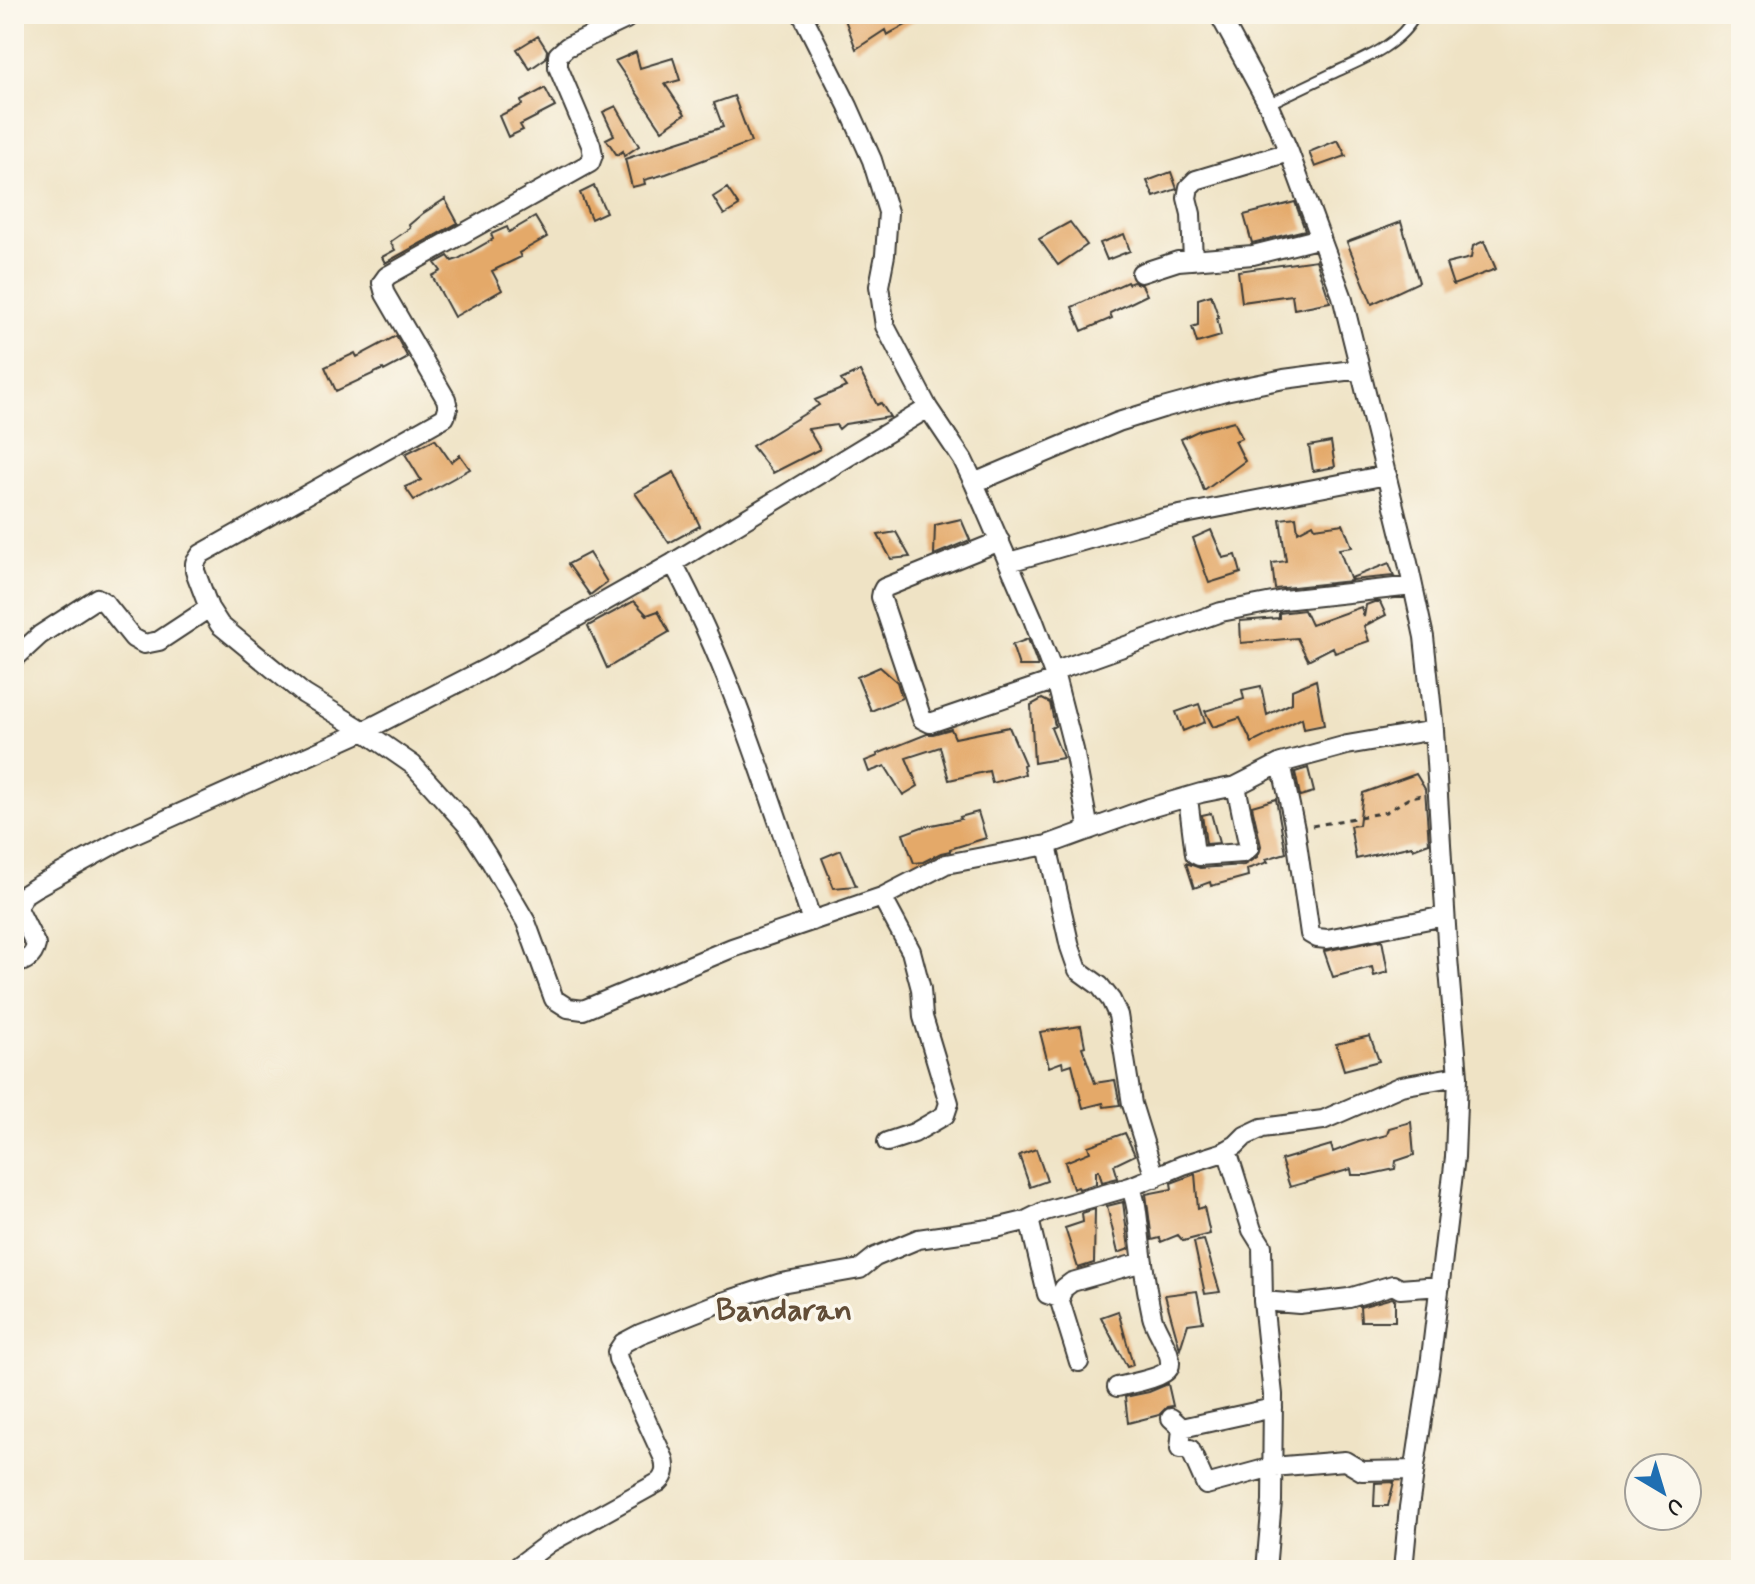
<svg xmlns="http://www.w3.org/2000/svg" width="1755" height="1584" viewBox="0 0 1755 1584" font-family="Mynerve,sans-serif">
<style>
.building{fill:#e4a969}
.lines{fill:none;stroke-linecap:round;stroke-linejoin:round}
.lane-casing{stroke:#3c3a35;stroke-width:13}
.street-casing{stroke:#3c3a35;stroke-width:22}
.path{stroke:#3c3a35;stroke-width:3;stroke-dasharray:6 6;stroke-linecap:butt}
.lane{stroke:#fff;stroke-width:9}
.street{stroke:#fff;stroke-width:18}
.labels{text-anchor:middle;dominant-baseline:central;stroke-width:7;stroke-linejoin:round;paint-order:stroke}
.quarter-label{font-size:32px;font-weight:bold;fill:#624d37;stroke:#fbf7ec}
</style>
<rect width="100%" height="100%" fill="#fbf7ec"/>
<filter id="ink" filterUnits="userSpaceOnUse"><feTurbulence type="fractalNoise" baseFrequency=".0125" numOctaves="2"/><feDisplacementMap in="SourceGraphic" scale="16" xChannelSelector="R" yChannelSelector="G"/><feConvolveMatrix kernelMatrix="1 2 1 2 8 2 1 2 1" color-interpolation-filters="sRGB"/></filter>
<filter id="wash" filterUnits="userSpaceOnUse"><feTurbulence type="fractalNoise" baseFrequency=".006" numOctaves="4" result="noise"/><feDisplacementMap in="SourceGraphic" scale="32" xChannelSelector="R" yChannelSelector="G"/><feGaussianBlur stdDeviation="1.8" result="paint"/><feColorMatrix in="noise" values="0 0 0 0 0 0 0 0 0 0 0 0 0 0 0 0 0 1.4 0 .05"/><feComposite in="paint" operator="in"/></filter>
<g filter="url(#wash)">
<rect width="100%" height="100%" fill="#efe3c5"/>
<g id="blocks">
<path class="building" d="M843,14H926L887,35L885,30L856,49Z
M538,36L547,50L546,58L530,69L517,49Z
M636,52L640,68L673,58L680,80L665,84L685,114L662,130L615,61Z
M545,88L555,107L520,125L523,130L508,137L499,116L522,105L521,101Z
M734,96L751,142L666,174L644,180L645,184L632,187L625,159L723,127L714,103Z
M616,106L639,146L624,156L623,151L617,155L606,139L614,135L603,112Z
M1338,140L1346,156L1315,167L1309,152Z
M1171,172L1177,189L1154,197L1147,181Z
M594,186L606,212L591,219L580,193Z
M727,188L739,206L724,215L713,197Z
M445,199L458,223L385,263L382,257L395,250L390,242L410,228L409,225L422,214Z
M1295,202L1305,230L1252,243L1244,215Z
M535,217L547,237L519,253L521,257L492,271L502,290L454,317L432,276L441,271L435,263L448,256L452,261L458,259L493,239L491,234L507,227L509,232Z
M1070,222L1087,245L1058,265L1039,239Z
M1401,222L1419,282L1372,304L1347,242Z
M1124,234L1130,251L1107,260L1100,243Z
M1484,241L1496,269L1453,285L1446,264L1471,258L1473,246Z
M1316,260L1330,302L1294,309L1292,295L1242,302L1238,271Z
M1127,282L1128,284L1133,282L1142,285L1147,295L1110,313L1112,318L1082,331L1072,307Z
M1211,295L1219,318H1217L1221,336L1197,343L1192,327L1198,325V299Z
M396,336L408,358L384,371L383,369L336,391L325,367L355,353L357,357Z
M860,371L877,405L881,403L890,417L845,424L839,429L836,425L808,429L820,449L773,473L752,446L819,405L815,400L846,387L841,380Z
M1234,421L1242,438L1235,441L1245,461L1204,491L1196,468L1181,439L1200,430Z
M435,439L451,462L460,455L470,469L414,500L405,487L421,480L405,454Z
M1331,442L1335,467L1313,471L1309,446Z
M674,472L700,526L669,543L635,493Z
M1296,517L1298,532L1313,524L1315,528L1343,524L1352,547L1339,549L1351,581L1275,589L1272,563L1286,561L1280,519Z
M961,519L970,540L934,555L935,525Z
M1211,530L1223,558L1236,555L1241,573L1209,583L1193,538Z
M896,532L910,557L891,559L878,535Z
M589,553L607,582L590,595L568,564Z
M1389,563L1394,576L1352,580L1351,578Z
M634,601L647,615L658,611L669,632L607,668L588,626Z
M1374,602H1380L1386,615L1364,626L1369,641L1335,653L1333,647L1308,660L1297,638L1241,643L1240,621L1279,618V613L1304,610L1311,625L1361,607L1364,617L1366,605Z
M1028,639L1038,666H1019L1012,645Z
M880,667L897,682L902,698L871,711L857,677Z
M1316,680L1324,725L1304,729L1302,718L1252,743L1240,718L1213,727L1205,711L1244,699L1242,690L1261,686L1267,715L1292,703V690Z
M1042,699L1050,703L1055,726L1051,728L1063,758L1034,763L1031,705Z
M1199,704L1205,722L1183,731L1176,712Z
M1009,727L1025,764L1023,765L1025,774L992,783L989,771L949,780L940,747L906,758L918,786L903,795L885,766L869,772L865,761L878,756L877,754L927,734H933L951,729L955,738Z
M1308,768L1314,792L1300,796L1295,772Z
M1416,774L1425,789L1429,843L1413,849L1412,846L1356,859L1350,826L1359,825L1363,793Z
M1276,799L1286,853L1266,859L1268,862L1247,869L1248,876L1211,886L1210,882L1194,888L1186,863L1200,868L1244,865L1257,857L1260,851L1261,846L1252,806Z
M978,812L986,838L950,849V851L941,853L923,862L914,863L903,834L922,827L961,819L960,817Z
M1211,813L1219,843L1206,844L1202,815Z
M841,850L856,886L834,888L822,858Z
M1382,940L1388,972L1374,976L1372,967L1333,977L1324,951Z
M1081,1026L1085,1046L1082,1047L1095,1083L1115,1080L1120,1105L1104,1107L1103,1103L1083,1108L1072,1064L1063,1067L1062,1062L1049,1067L1040,1032Z
M1370,1036L1379,1061L1344,1070L1336,1044Z
M1411,1122L1414,1155L1396,1161L1395,1169L1367,1175H1352L1351,1169L1290,1187L1281,1160L1331,1145L1333,1152L1359,1142L1387,1135L1389,1128Z
M1125,1133L1135,1155L1114,1165L1118,1178L1102,1182L1099,1171H1096V1184L1079,1189L1078,1187L1073,1189L1065,1162L1090,1152L1088,1146Z
M1036,1149L1047,1181L1030,1187L1019,1155Z
M1195,1174L1198,1209L1204,1207L1210,1234L1183,1241L1178,1235L1161,1242L1160,1238L1152,1240L1146,1194L1172,1189L1171,1183Z
M1123,1202L1129,1249L1118,1253L1107,1206Z
M1095,1209L1094,1263L1078,1268L1065,1228L1083,1222L1082,1213Z
M1204,1240L1220,1292L1205,1294L1194,1242Z
M1197,1291L1203,1322L1188,1324L1180,1349L1165,1295Z
M1392,1298L1395,1300V1321H1361L1360,1307Z
M1118,1311L1133,1365L1127,1367L1101,1317Z
M1168,1384L1173,1406L1167,1407L1159,1415L1128,1423L1125,1397L1149,1392Z
M1394,1482L1388,1506H1374L1375,1483Z"/>
</g>
</g>
<g filter="url(#ink)">
<use href="#blocks" fill-opacity="0" stroke="#3c3a35" stroke-width="2"/>
<g class="lines">
<defs>
<path id="lane" d="M1268,104C1289,94 1310,84 1331,74C1362,60 1400,46 1416,14"/>
<path id="street" d="M630,14L626,19L567,47L558,55V67L591,145L593,155L590,163L387,276L382,283L385,294L446,399L448,408L445,417L201,554L195,563V571L209,608L220,625L304,694L364,731L487,668L673,563L928,408
M802,14L848,106L872,160L888,212L885,255L879,286L885,326L928,408L963,460L974,483L1033,619L1056,680L1074,750L1089,830
M1219,14L1268,104L1289,152L1342,296L1408,563L1424,637L1434,730L1448,958L1458,1076L1455,1157L1446,1232L1430,1366L1409,1507L1403,1570
M1193,260L1191,214L1187,198L1189,187L1196,180L1289,152
M1141,273L1178,261L1253,255L1321,238
M974,483L1118,422L1163,408L1225,391L1284,379L1360,369
M1000,541L884,588L882,592L881,597L922,719L930,723L1056,680
M1009,562L1159,519L1387,475
M673,563C734,676 770,800 812,921
M14,659L40,635L97,598L105,603L133,638L144,644L159,641L209,608
M1053,672L1221,612L1283,600L1413,586
M1281,763L1295,829L1310,934L1317,938L1327,939L1445,916
M1188,798L1195,854L1199,856L1243,853L1249,848L1236,786
M1047,845L1070,947L1078,970L1100,986L1111,1000L1118,1015L1132,1104L1155,1178
M882,897L911,951L921,989L923,1017L949,1103L945,1115L914,1133L887,1142
M14,965C25,961 33,958 36,945L17,907L25,894L36,887L125,838L364,731L413,765L468,826L488,857L526,922L554,999L568,1008L583,1010L732,948L882,897L946,864L1047,845L1146,809L1201,793L1236,786L1281,763L1347,745L1434,730
M1227,1150L1252,1230L1262,1246L1263,1301L1299,1304L1349,1298L1393,1285L1400,1289L1440,1286
M1029,1219L1047,1294L1059,1298
M1263,1301L1273,1395L1272,1501L1266,1570
M1079,1362L1059,1298L1064,1288L1072,1282L1143,1262
M1117,1387C1128,1384 1164,1378 1169,1368C1175,1354 1155,1331 1152,1316C1146,1288 1142,1258 1139,1229C1137,1215 1137,1200 1130,1187L1183,1165L1224,1152L1236,1145L1245,1136L1262,1128L1323,1120L1401,1086L1458,1076
M1171,1418L1182,1428L1273,1408
M1182,1428L1180,1449H1190L1206,1485L1272,1467L1345,1461L1362,1471L1414,1470
M513,1570L549,1543L659,1482C666,1475 666,1469 664,1459L618,1359L617,1352L623,1343L640,1334L714,1305L781,1283L860,1269L875,1257L918,1239L996,1228L1025,1221L1045,1211L1130,1187"/>
</defs>
<use href="#lane" class="lane-casing"/>
<use href="#street" class="street-casing"/>
<path class="path" d="M1312,826L1386,812L1411,797L1422,795"/>
<use href="#lane" class="lane"/>
<use href="#street" class="street"/>
</g>
</g>
<g class="labels">
<g class="quarter-label">
<text x="784" y="1311">Bandaran</text>
</g>
</g>
<rect width="1755" height="1584" fill="none" stroke="#fbf7ec" stroke-width="48"/>
<g transform="translate(1663 1492) rotate(142)"><circle r="38" fill="#fbf7ec" stroke="#a29f99" stroke-width="2"/>
<path d="M0-6L14 30L0 20L-14 30Z" fill="#1f6fb2"/>
<text y="-12" font-size="22" font-weight="bold" text-anchor="middle" fill="#1c1c1c">U</text>
</g>
</svg>
